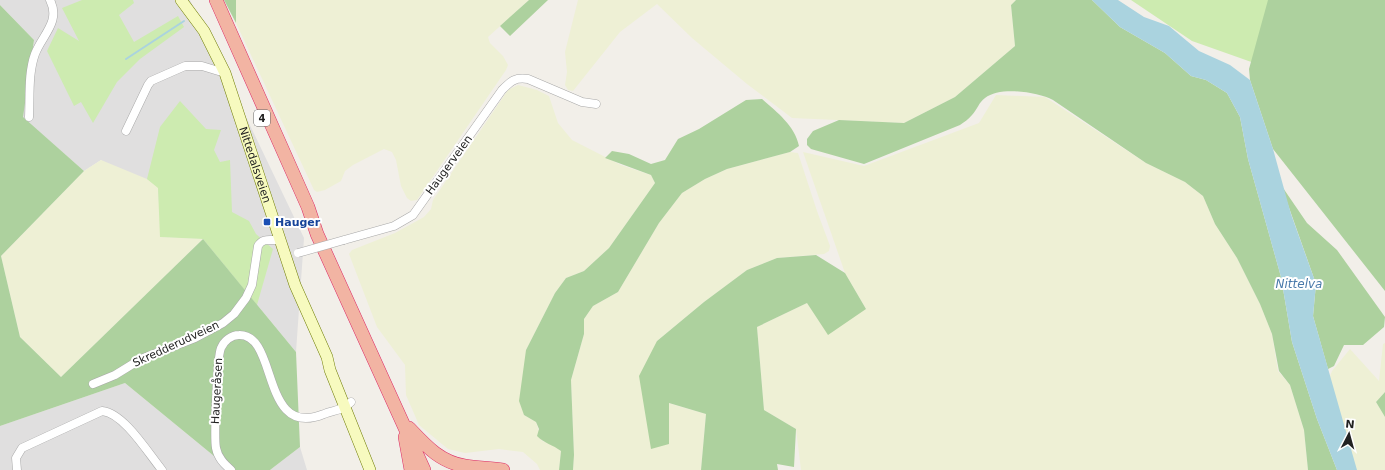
<svg xmlns="http://www.w3.org/2000/svg" width="1385" height="470" viewBox="0 0 1385 470" font-family="'DejaVu Sans',sans-serif">
<style>
.residential{fill:#e0dfdf}
.farmland{fill:#eef0d5}
.grass{fill:#cdebb0}
.forest{fill:#add19e}
.water{fill:#aad3df}
.lines{fill:none;stroke-linecap:round;stroke-linejoin:round}
.stream{stroke:#aad3df;stroke-width:2}
.minor-casing{stroke:#a9a9a9;stroke-width:9}
.secondary-casing{stroke:#707d05;stroke-width:12}
.trunk-casing{stroke:#dc2a67;stroke-width:14}
.minor{stroke:#fff;stroke-width:8}
.secondary{stroke:#f7fabf;stroke-width:11}
.trunk{stroke:#f2b4a3;stroke-width:13}
.minor-bridge-casing{stroke:#a9a9a9;stroke-width:9;stroke-linecap:butt}
.minor-bridge{stroke:#fff;stroke-width:8}
.transit-dot{fill:#1a4fb4;stroke:#fff;stroke-width:1.5}
.labels{text-anchor:middle;dominant-baseline:central;stroke-width:4;stroke-linejoin:round;paint-order:stroke}
.shield{fill:#fff;stroke:#646464;stroke-width:1}
.shield-label{font-size:10px;font-weight:bold;fill:#222}
.street-label{font-size:11px;fill:#222;stroke:#fff}
.transit-label{font-size:11px;font-weight:bold;fill:#164399;stroke:#fff;text-anchor:start}
.water-label{font-size:12px;font-style:italic;fill:#4a7aab;stroke:#fff}
</style>
<rect width="100%" height="100%" fill="#f2efe9"/>
<path class="residential" d="M0,0H190L304,238L296,352L203,239L101,160L84,171L22,117L34,40L0,5Z
M125,383L231,470H0V426Z
M300,447L307,470H270Z"/>
<path class="farmland" d="M236,0H529L488,37L490,43L503,56L508,65L506,70L417,200L411,201L407,198L401,186L396,160L392,152L384,149L353,165L345,171L341,181L325,190L317,192L314,190L236,23Z
M578,0H1016L1011,5L1015,46L955,97L904,123L792,118L747,84L692,38L657,4L620,32L573,91L568,90L565,85L567,72L565,52Z
M518,85L537,90L549,96L558,123L572,140L621,165L651,175L655,183L609,248L584,271L566,278L555,293L526,350L524,415L536,422L542,441L552,444L561,451L559,470H540L537,464L523,452L499,449L465,453L448,449L419,425L406,395L405,365L377,327L349,254L352,250L395,233L424,217L431,209L433,200L508,90Z
M996,95L1045,97L1146,163L1185,182L1203,196L1215,224L1237,258L1260,304L1272,334L1278,371L1290,385L1304,430L1308,470H801L796,429L764,410L757,327L807,303L866,309L845,273L803,152L864,166L979,123Z
M790,152L798,153L817,211L830,246L829,251L824,254L777,258L747,270L704,302L657,341L669,444L668,403L706,414L701,470H573L574,455L571,380L584,334V319L593,306L618,292L659,223L682,193L705,179L727,169Z
M101,160L147,179L158,187L161,237L203,239L61,377L20,337L1,256L84,171Z
M1385,343V392L1376,402L1385,417V470H1356L1326,386L1332,371L1350,349L1379,381L1383,344Z"/>
<path class="grass" d="M82,0H133L134,3L119,15L134,42L178,16L184,27L140,59L117,82L93,123L81,102L74,106L47,51L58,28L79,41L62,8Z
M1131,0H1273L1257,64L1192,41Z
M180,101L206,129L221,130L214,150L220,162L230,160L232,212L249,221L256,234L273,249L257,305L203,239L160,237L158,188L147,179L160,127Z"/>
<path class="forest" d="M224,0H236V23Z
M529,0H548L510,36L500,26Z
M1016,0H1092L1120,27L1165,53L1191,76L1206,80L1227,93L1240,117L1248,159L1281,277L1292,342L1317,419L1337,470H1308L1304,430L1290,385L1279,371L1272,334L1260,304L1237,258L1215,224L1203,196L1185,182L1146,163L1053,100C1037,92 1000,86 985,98C979,102 977,110 972,115C969,119 964,122 960,125L864,164L811,149L807,145V139L813,131L839,120L904,123L955,97L1015,46L1011,5Z
M1268,0H1385V291L1273,149L1250,80L1249,69Z
M0,5L34,40L23,117L84,171L1,256L20,337L61,377L203,239L296,352L300,447L270,470H231L125,383L0,426Z
M762,99C777,112 795,126 799,146L790,152L727,169L705,179L682,193L659,223L618,292L593,306L584,319V334L571,380L574,455L573,470H559L561,451C553,445 544,443 537,436L539,429L536,422L524,415L519,401L526,350L555,293L566,278L584,271L609,248L655,183L651,175L605,158L612,151L629,154L651,164L665,160L678,139L699,129L746,100Z
M1281,185L1307,223L1337,250L1385,317L1384,327L1363,345H1344L1334,366L1328,369L1313,316L1316,284Z
M816,255L845,273L866,309L828,335L807,303L757,327L764,410L796,429L794,467L777,464L778,470H701L706,414L669,403V444L651,449L639,376L657,341L704,302L747,270L777,258Z
M1385,392V417L1376,402Z"/>
<path class="water" d="M1092,0H1118L1144,17L1169,26L1199,51L1230,65L1250,80L1273,149L1291,214L1316,284L1313,316L1357,470H1337L1317,419L1292,342L1281,277L1248,159L1240,117L1227,93L1206,80L1191,76L1165,53L1120,27Z"/>
<g class="lines">
<path class="stream" d="M126,59L184,21"/>
<defs>
<path id="minor" d="M29,117C30,96 28,73 35,54C42,35 61,22 50,0
M126,131L148,85L151,81L185,66H202L225,73
M344,240L394,226L413,215L502,90C511,81 515,77 528,79L582,102L596,104
M93,384L115,375L141,359L195,338L223,323L234,314L246,298L252,285L258,246C263,237 271,241 281,240
M17,470L16,458L22,448L102,411C124,413 148,453 162,470
M231,470C224,464 218,458 216,448C214,437 217,357 221,348C224,341 231,335 239,335C279,334 260,440 324,414C333,410 343,411 351,402"/>
<g id="secondary">
<path id="s1" d="M181,0L204,31L225,73L295,285L327,357L330,370L370,470"/>
</g>
<path id="trunk" d="M216,0L308,207L317,234L424,470
M409,428C426,446 440,462 465,466C477,468 490,468 503,470
M405,437L411,470"/>
</defs>
<use href="#minor" class="minor-casing"/>
<use href="#secondary" class="secondary-casing"/>
<use href="#trunk" class="trunk-casing"/>
<use href="#minor" class="minor"/>
<use href="#secondary" class="secondary"/>
<use href="#trunk" class="trunk"/>
<defs>
<path id="minor-bridge" d="M298,253L344,240"/>
</defs>
<use href="#minor-bridge" class="minor-bridge-casing"/>
<use href="#minor-bridge" class="minor-bridge"/>
</g>
<rect class="transit-dot" x="263" y="218" width="8" height="8" rx="2"/>
<g class="labels">
<rect class="shield" x="254" y="110" width="16" height="16" rx="3"/>
<g class="shield-label">
<text x="262" y="118">4</text>
</g>
<g class="street-label">
<text stroke="none"><textPath href="#s1" startOffset="182">Nittedalsveien</textPath></text>
<text transform="translate(449 165) rotate(-54)">Haugerveien</text>
<text transform="translate(176 344) rotate(-25)">Skredderudveien</text>
<text transform="translate(217 391) rotate(-87)">Haugeråsen</text>
</g>
<g class="transit-label">
<text x="275" y="222">Hauger</text>
</g>
<g class="water-label">
<text x="1299" y="284">Nittelva</text>
</g>
</g>
<g transform="translate(1349 434) rotate(6)" stroke="#ffffff" stroke-width="3" paint-order="stroke">
<path d="M0-3L7 15L0 10L-7 15Z" fill="#222222"/>
<text y="-6" font-size="11" font-weight="bold" text-anchor="middle" fill="#222222">N</text>
</g>
</svg>
